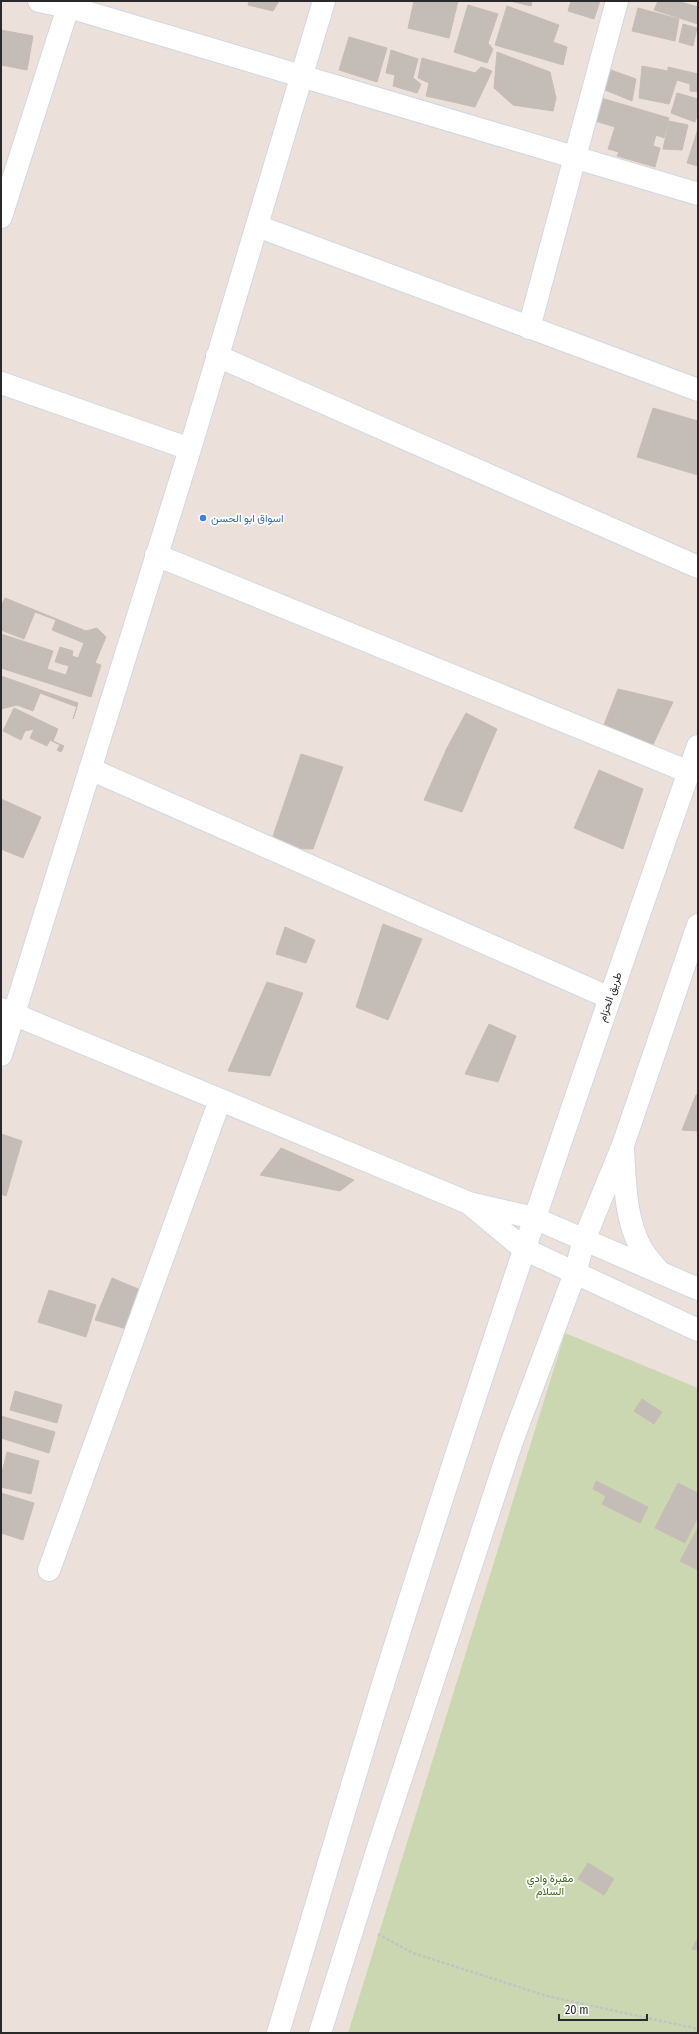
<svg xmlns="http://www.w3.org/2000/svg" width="699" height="2034" viewBox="0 0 699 2034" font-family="'Fira Sans Condensed',Vazirmatn,sans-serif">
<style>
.cemetery{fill:#cbd7b1}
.building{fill:#c4bcb6;stroke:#c8bdb4}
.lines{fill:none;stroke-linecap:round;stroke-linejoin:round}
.street-casing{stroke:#d0d7e3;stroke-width:24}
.secondary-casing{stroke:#d0d7e3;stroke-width:24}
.path{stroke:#c3c3c3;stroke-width:2.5;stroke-dasharray:3 2;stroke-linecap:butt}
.street{stroke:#fff;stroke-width:22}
.secondary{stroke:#fff;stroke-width:22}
.shop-dot{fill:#3f7fe0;stroke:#fff;stroke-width:1.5}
.labels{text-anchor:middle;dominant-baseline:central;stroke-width:3.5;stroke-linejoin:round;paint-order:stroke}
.shop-label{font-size:11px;fill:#366cbe;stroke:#fff;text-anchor:start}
.street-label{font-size:11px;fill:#292929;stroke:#fff}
.park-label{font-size:11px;fill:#396916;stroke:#fff}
</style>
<rect width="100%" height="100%" fill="#ece1da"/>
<path class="cemetery" d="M565,1333L698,1388V2033H348Z"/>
<path class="building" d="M249,1H279L273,11L248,5Z
M414,1H458L449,38L408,28Z
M510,1H532L531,6Z
M571,1H600L594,19L568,11Z
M658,1H677L698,7V24L654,10Z
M468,5L498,14L488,43L493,49L487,63L454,52Z
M507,6L559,25L553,42L567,47L563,65L495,45Z
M638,8L679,19L675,41L632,31Z
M683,24L697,28L693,46L679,42Z
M1,30L33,36L27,70L1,65Z
M349,37L387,48L377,82L339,70Z
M391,50L418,59L413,78L421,84L417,93L393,86L395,75L386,73Z
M497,52L550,72L556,98L553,111L513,105L494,88Z
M422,58L475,73L481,67L492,71L475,107L426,96L429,83L418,78Z
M642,66L668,71V67L698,74V92L690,91V84L677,80L669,104L639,98Z
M608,69L636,79L632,101L605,90Z
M677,93L698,99V113L695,122L671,113Z
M601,98L669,118L664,138L656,135L653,146L660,148L655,167L617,156L619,152L608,149L615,127L595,121Z
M669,121L688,125L682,150L663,149Z
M698,129V166L687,163Z
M653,408L698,421V475L637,457Z
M5,598L86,631L97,628L106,637L95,663L78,658L84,643L52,630L56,620L35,612L24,639L1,630V606Z
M1,634L53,651L47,669L66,675L69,666L55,662L60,647L73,651L72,656L101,665L91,697L1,668Z
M1,676L78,703L73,719L77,707L40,693L33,711L17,705L1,709Z
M618,689L673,702L648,755L600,735Z
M14,708L58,729L53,741L64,746L61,752L57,750L60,745L50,740L47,746L30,738L34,729L25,731L21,740L3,731Z
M466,713L497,729L484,759L447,748Z
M447,748L484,759L462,812L424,800Z
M301,754L343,767L313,849L269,848Z
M599,770L643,789L623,849L574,828Z
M1,799L41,817L23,858L1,849Z
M383,924L422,939L388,1020L356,1007Z
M285,927L315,940L306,963L276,954Z
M267,982L303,993L270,1076L228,1071Z
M489,1024L516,1036L498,1082L465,1074Z
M696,1095H698V1131L682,1130Z
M1,1134L22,1141L6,1196L1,1194Z
M281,1148L354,1180L340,1191L260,1175Z
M112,1278L143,1291L127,1329L95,1320Z
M49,1290L96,1305L86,1337L38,1322Z
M15,1391L62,1405L57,1423L10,1410Z
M642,1399L662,1412L654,1424L634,1411Z
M1,1416L55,1432L49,1453L1,1438Z
M7,1452L39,1461L31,1494L1,1487V1476Z
M596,1481L648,1507L640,1523L602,1504L606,1496L593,1489Z
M678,1483L698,1493V1517L685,1543L655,1528Z
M1,1493L34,1503L23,1540L1,1533Z
M698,1528V1570L680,1561Z
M588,1863L614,1879L604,1895L578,1879Z
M698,1937V1950L692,1949Z"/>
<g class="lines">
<defs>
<path id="street" d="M39,1L69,7L698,194
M1,217L70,1
M257,226L698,390
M529,328L617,1
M217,356L698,567
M1,383L190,449
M156,555L689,772
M90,769L610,998
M1,1009L469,1203L534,1218
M1,1055L190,449L324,1
M471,1205L524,1249
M49,1570L220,1100"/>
<path id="secondary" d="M623,1150C625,1182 625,1217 640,1246C644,1255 652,1263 658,1270
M534,1218L698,1289
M524,1249L698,1330
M278,2033C315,1911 350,1789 388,1668C485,1359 590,1052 698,746
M320,2033L377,1851L511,1444L575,1273L584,1240L623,1145L698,925"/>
</defs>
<use href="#street" class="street-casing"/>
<use href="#secondary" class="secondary-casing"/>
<path class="path" d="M378,1934L413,1953L547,1996L698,2029"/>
<use href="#street" class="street"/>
<use href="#secondary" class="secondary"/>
</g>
<circle class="shop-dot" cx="203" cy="518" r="4"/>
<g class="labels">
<g class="shop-label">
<text x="211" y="518">اسواق ابو الحسن</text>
</g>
<g class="street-label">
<text transform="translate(610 997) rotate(-71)">طريق الحزام</text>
</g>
<g class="park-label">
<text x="550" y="1878">مقبرة وادي<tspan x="550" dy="13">السلام</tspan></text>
</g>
</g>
<rect width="699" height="2034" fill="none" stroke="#292929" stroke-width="4"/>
<path d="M559 2014v6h88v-6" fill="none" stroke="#292929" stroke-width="2"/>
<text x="565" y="2014" font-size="12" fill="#292929" stroke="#ffffff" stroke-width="3" paint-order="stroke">20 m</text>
</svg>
